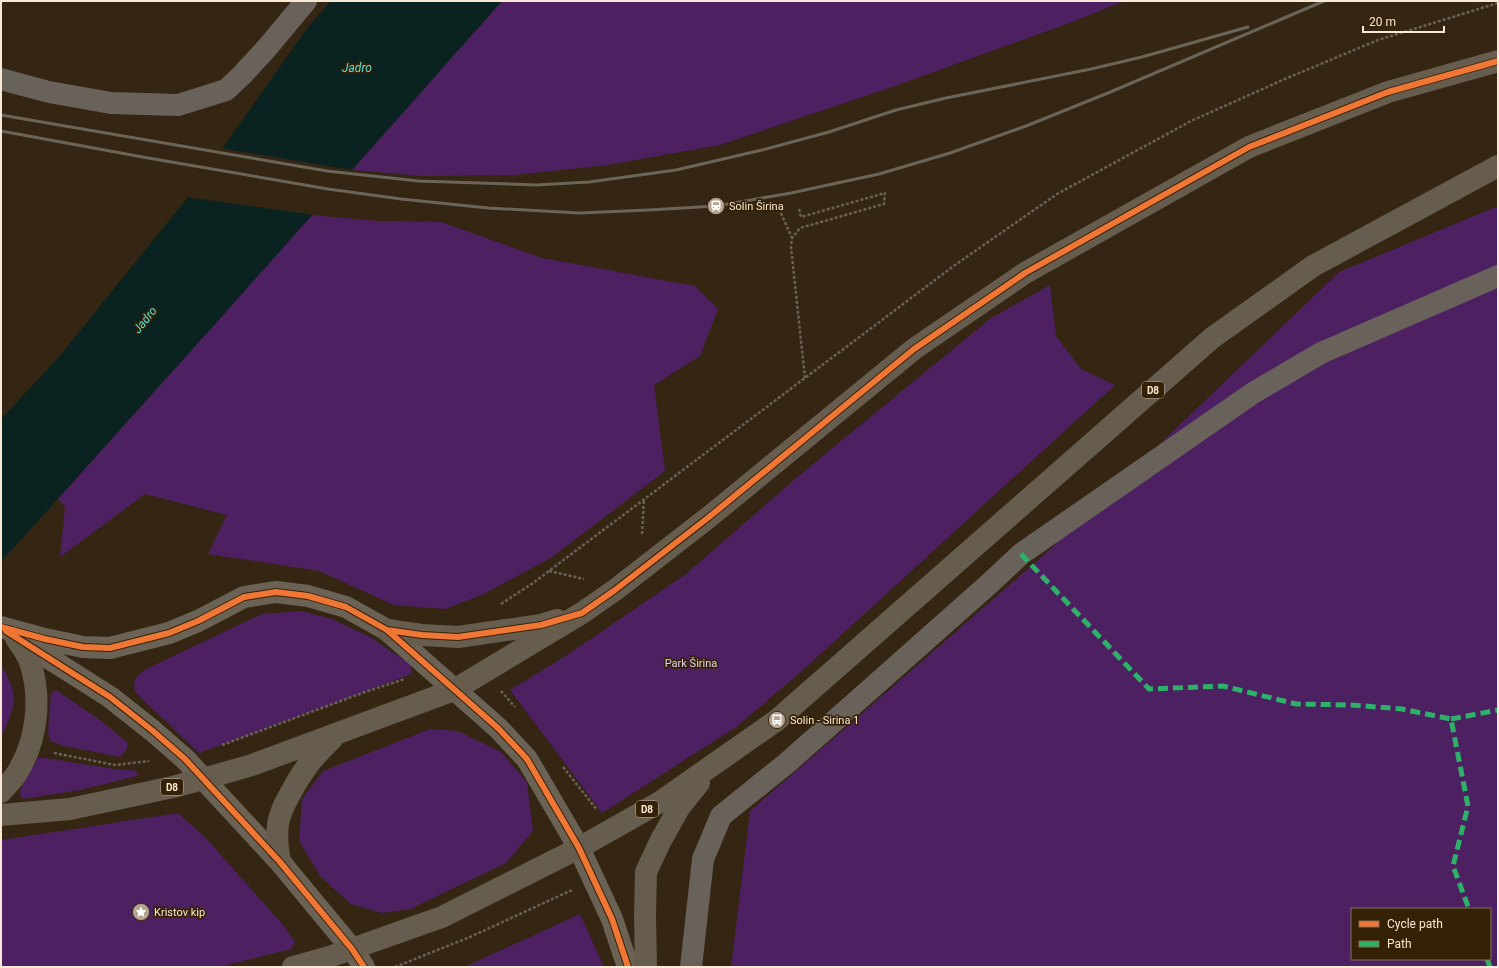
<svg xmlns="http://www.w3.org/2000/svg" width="1499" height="968" viewBox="0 0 1499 968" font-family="Roboto,sans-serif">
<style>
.green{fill:#4d2061;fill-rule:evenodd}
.water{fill:#0b2320}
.pier{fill:#342612}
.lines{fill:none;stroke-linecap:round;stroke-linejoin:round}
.path{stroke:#6a6257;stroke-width:2.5;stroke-dasharray:3 2;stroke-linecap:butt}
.minor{stroke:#69625b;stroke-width:22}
.major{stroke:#6a6254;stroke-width:22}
.highway{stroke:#675d4e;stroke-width:22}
.rail{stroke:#6b6459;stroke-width:3}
.quiet{stroke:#2db169;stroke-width:5;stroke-dasharray:10 5;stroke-linecap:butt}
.cycleway-casing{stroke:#352106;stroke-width:8}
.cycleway{stroke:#f07635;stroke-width:6}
.labels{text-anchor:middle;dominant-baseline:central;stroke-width:3.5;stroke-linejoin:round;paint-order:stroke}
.shield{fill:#352106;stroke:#beac97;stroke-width:1}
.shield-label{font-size:10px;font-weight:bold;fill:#f9e8d5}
.poi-label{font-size:11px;fill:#f9e8d5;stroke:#352106;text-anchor:start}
.park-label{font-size:11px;fill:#e1d3ed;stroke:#352106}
.water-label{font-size:12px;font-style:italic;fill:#57ded7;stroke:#352106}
</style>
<rect width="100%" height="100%" fill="#342612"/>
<path class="green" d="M502,1H1124L1075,21L895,86L720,145L607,165L515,175L423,176L352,170Z
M1498,206V967H731L750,811L1045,554L1339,272ZM1352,909H1490V959H1352Z
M312,215L379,221L441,222L542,258L695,286L718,309L700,356L654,385L665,471L552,557L484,594L445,609L394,605L319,571L208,554L227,515L145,494L60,557L65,507L58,499Z
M1050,285L1056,336L1081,369L1115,385L803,670L736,727L602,813L510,690L567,655L686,574L802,473L991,318Z
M302,611L332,619L372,638L411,665L412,674L199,753L135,692L134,680L144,670L262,614Z
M1,666C6,672 13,688 14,696C15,706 7,727 1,736Z
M56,690L104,723L128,743L126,751L120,757L64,746L50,741L48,732L51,693Z
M430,729L458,731L501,752L527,782L533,831L506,863L410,909L382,913L351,904L321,877L299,841L302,799L323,771Z
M38,758H46L114,769L134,770L138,773L137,776L80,790L23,799L20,795L21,788Z
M178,813L205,837L284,926L295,942L291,949L219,967H1V840Z
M580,914L604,967H464Z"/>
<path class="water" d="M331,1H502L225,313L1,562V419L58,358L188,197L308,27Z"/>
<path class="pier" d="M220,148L352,170H354L315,215L185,197Z"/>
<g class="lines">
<path class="path" d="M799,209L801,217L885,193L884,204L800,228L792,238L791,247L805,378
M781,213L792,238
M642,534L644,499
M549,571L584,579
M501,604L533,583L955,265L1057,194L1191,121L1285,79L1378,40L1498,3
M501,691L515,707
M222,745L365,692L405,679
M54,753L115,765L149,761
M563,767L597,810
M395,967L470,937L572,890"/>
<path class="minor" d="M1,79L49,92L111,103L178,105L226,90L242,75L266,49L306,1
M691,967L703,859L721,816L787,763L989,584L1021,554L1253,393L1321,353L1498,276"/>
<path class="major" d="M1,627L45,639L83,647L110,648L169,633L198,621L244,597L276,592L308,596L346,607L387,630L498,728L527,759L579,848L612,919L628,967
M17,638L110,697L153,731L185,759L280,862L352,949L364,967"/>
<path class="highway" d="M387,630L422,635L458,637L541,625L557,620
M1,792C6,786 13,780 17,773C37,741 42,698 30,662C27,653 20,645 16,638
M1,815L70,809L173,787L203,779L252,765L454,690L582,613L615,590L709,517L914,349L1025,273L1249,147L1388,92L1498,61
M280,862C277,846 275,828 281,813C283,807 286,801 289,796C302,771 312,758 332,739
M293,967L329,957L442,917L579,848L660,802L777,720L1212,338L1313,266L1498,166
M646,967L645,916L646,872L661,840L679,808L699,783"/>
<path class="rail" d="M1,115L327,171L418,181L536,185L589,182L676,170L762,150L829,132L896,110L946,98L1091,69L1142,57L1248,27
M1,131L148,158L328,189L401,199L488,208L579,213L649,210L716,206L791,193L879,174L950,153L1026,126L1108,93L1324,1"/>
<path class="quiet" d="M1021,554L1149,689L1223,686L1296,704L1352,705L1402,709L1451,719L1468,806L1453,866L1469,909
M1451,719L1498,710
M1487,959L1490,967"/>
<defs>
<path id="cycleway" d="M1,627L45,639L83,647L110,648L169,633L198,621L244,597L276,592L308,596L346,607L387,630L498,728L527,759L579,848L612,919L628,967
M387,630L422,635L458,637L541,625L582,613L615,590L709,517L914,349L1025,273L1249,147L1388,92L1498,61
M6,631L110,697L153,731L185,759L280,862L352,949L364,967"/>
</defs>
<use href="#cycleway" class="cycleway-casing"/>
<use href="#cycleway" class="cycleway"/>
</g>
<defs>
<symbol id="station-disc" viewBox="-11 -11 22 22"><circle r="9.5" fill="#b4a491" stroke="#352106"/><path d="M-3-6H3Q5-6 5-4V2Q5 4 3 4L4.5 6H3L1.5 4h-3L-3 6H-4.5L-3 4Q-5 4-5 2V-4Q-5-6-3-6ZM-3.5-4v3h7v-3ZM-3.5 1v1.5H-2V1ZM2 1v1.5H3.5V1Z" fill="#fff"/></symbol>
<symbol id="bus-disc" viewBox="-11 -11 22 22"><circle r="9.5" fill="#b4a491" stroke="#352106"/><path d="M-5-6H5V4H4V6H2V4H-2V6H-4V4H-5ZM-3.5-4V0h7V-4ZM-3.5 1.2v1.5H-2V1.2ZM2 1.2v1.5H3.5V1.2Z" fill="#fff"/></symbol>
<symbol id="sight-disc" viewBox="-11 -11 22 22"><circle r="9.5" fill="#b4a491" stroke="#352106"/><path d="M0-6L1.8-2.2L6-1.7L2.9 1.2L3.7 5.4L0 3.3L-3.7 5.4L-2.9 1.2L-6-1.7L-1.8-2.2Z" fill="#fff"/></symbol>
</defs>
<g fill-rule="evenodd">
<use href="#station-disc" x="706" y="196" width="20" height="20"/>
<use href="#bus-disc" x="767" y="710" width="20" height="20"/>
<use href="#sight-disc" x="131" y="902" width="20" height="20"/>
</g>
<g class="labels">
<g class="shield">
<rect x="1142" y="382" width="22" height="16" rx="3"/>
<rect x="161" y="779" width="22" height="16" rx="3"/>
<rect x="636" y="801" width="22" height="16" rx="3"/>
</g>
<g class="shield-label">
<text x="1153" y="390">D8</text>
<text x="172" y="787">D8</text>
<text x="647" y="809">D8</text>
</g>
<g class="poi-label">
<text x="729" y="206">Solin Širina</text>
<text x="790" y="720">Solin - Sirina 1</text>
<text x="154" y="912">Kristov kip</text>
</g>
<g class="park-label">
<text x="691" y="663">Park Širina</text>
</g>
<g class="water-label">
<text x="357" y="68">Jadro</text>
<text transform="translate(145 320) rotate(-51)">Jadro</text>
</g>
</g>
<rect width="1499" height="968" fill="none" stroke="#f9e8d5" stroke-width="4"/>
<rect x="1351" y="908" width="140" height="52" fill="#352106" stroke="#837159"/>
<rect x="1359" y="921" width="20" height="6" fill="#f07635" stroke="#837159"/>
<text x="1387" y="928" font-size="12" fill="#f9e8d5">Cycle path</text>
<rect x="1359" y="941" width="20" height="6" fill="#2db169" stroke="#837159"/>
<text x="1387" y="948" font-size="12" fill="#f9e8d5">Path</text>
<path d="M1363 26v6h81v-6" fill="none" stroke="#f9e8d5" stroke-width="2"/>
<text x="1369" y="26" font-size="12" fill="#f9e8d5" stroke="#352106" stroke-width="3" paint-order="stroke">20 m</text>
</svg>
